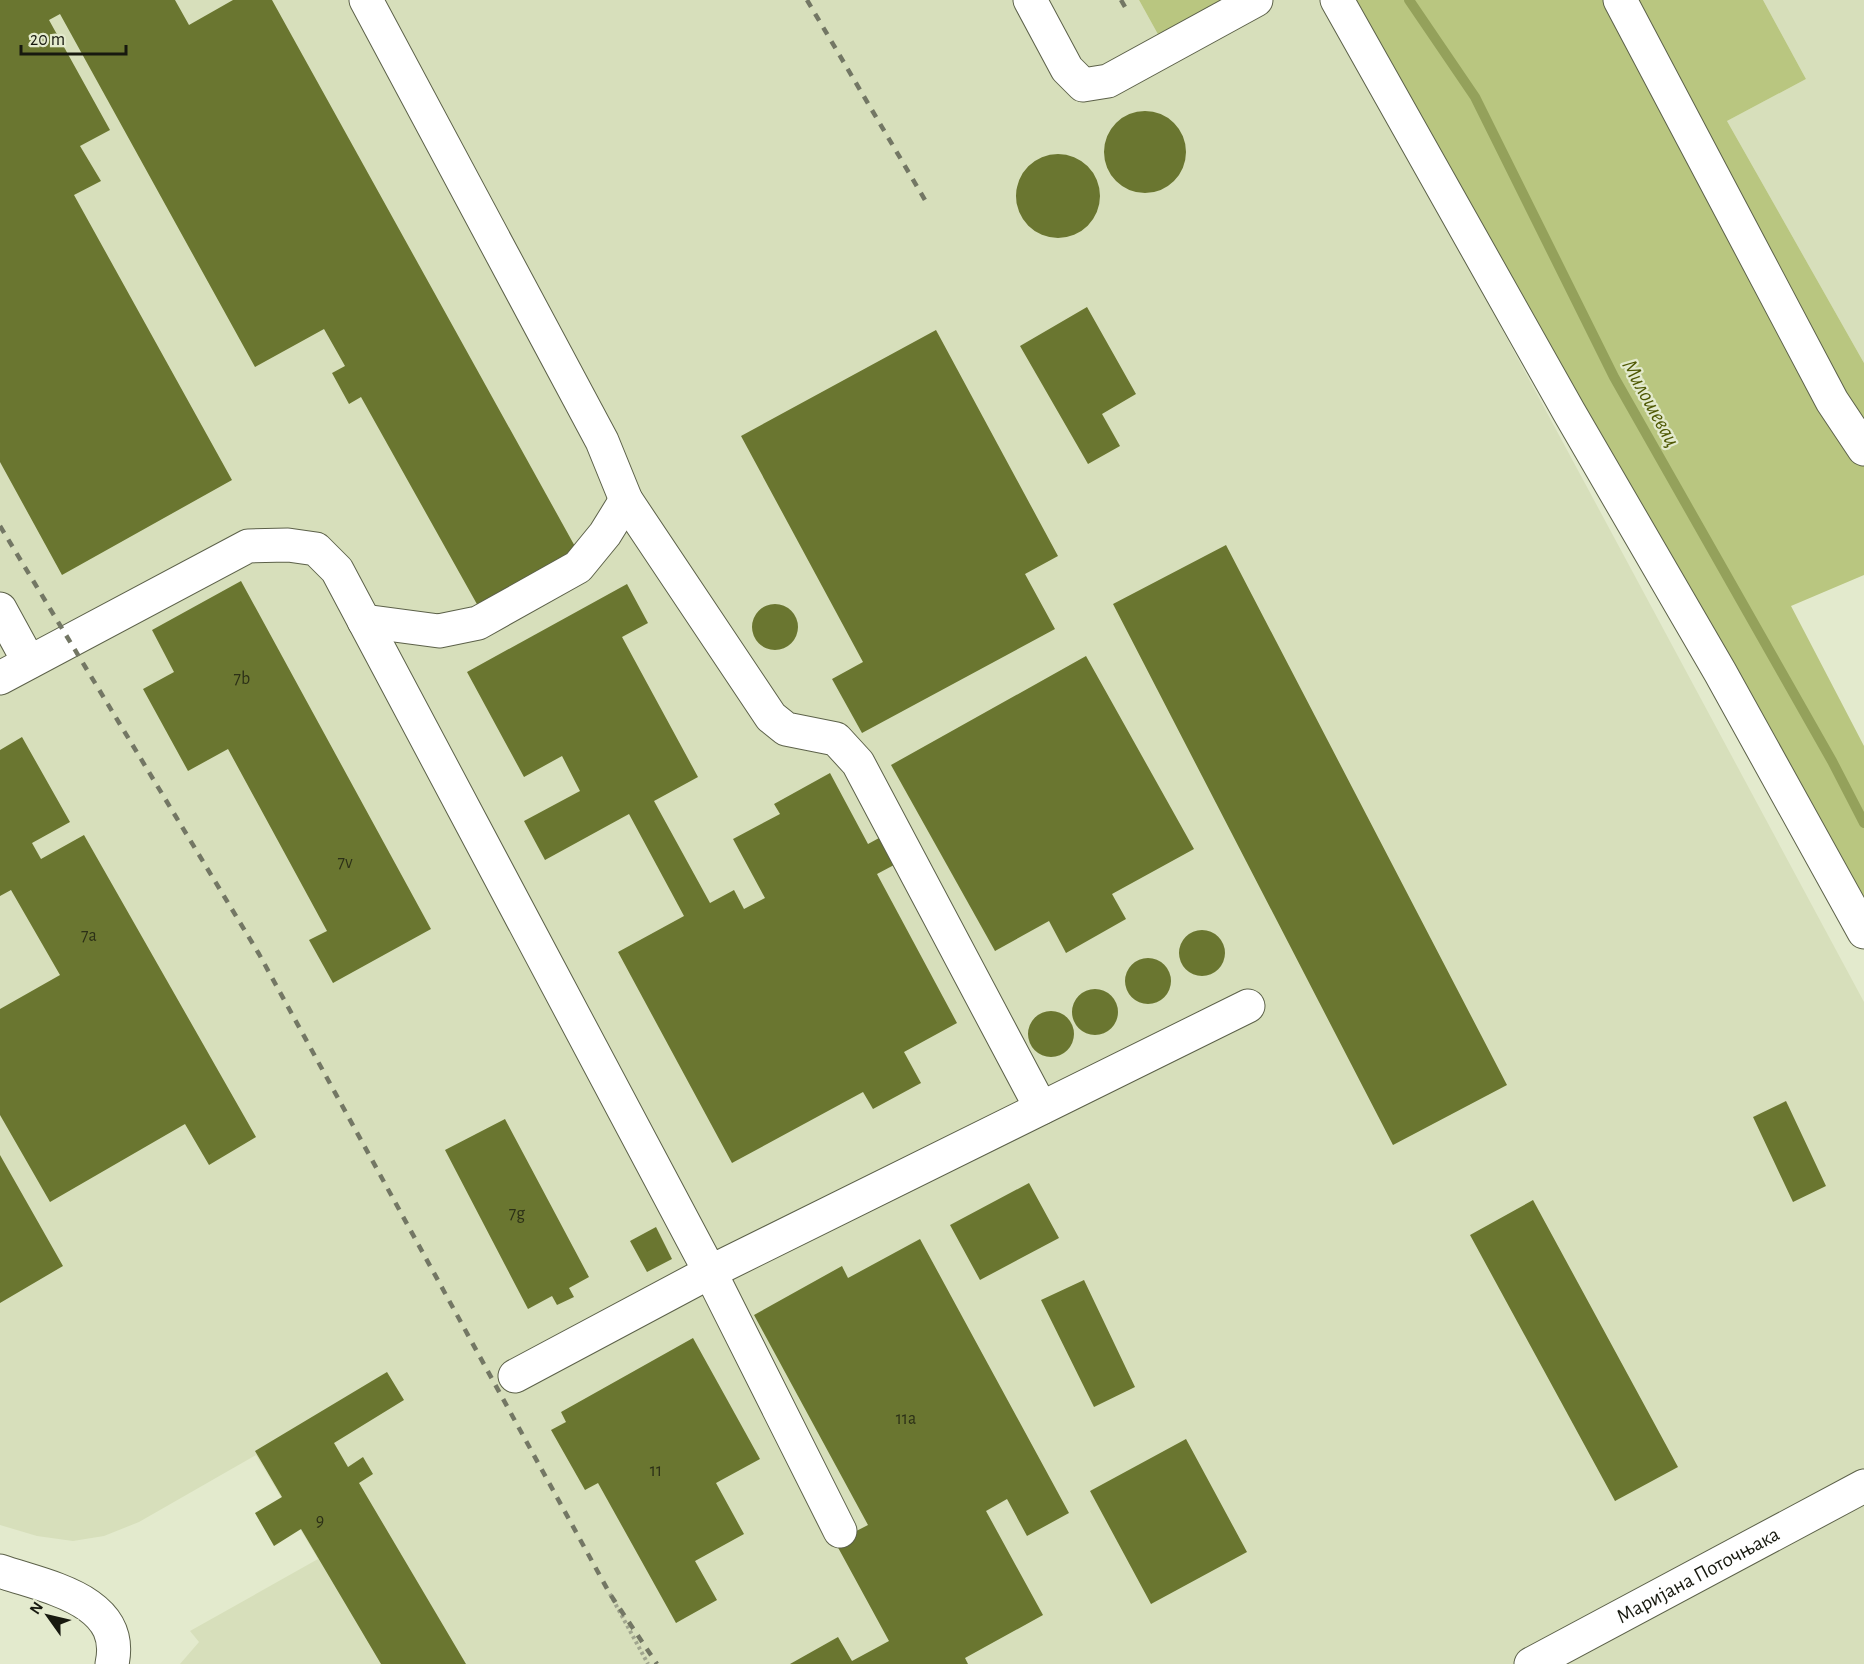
<svg xmlns="http://www.w3.org/2000/svg" width="1864" height="1664" viewBox="0 0 1864 1664" font-family="'Alegreya Sans',sans-serif">
<style>
.built{fill:#d7dfbb}
.green{fill:#b9c680}
.lines{fill:none;stroke-linecap:round;stroke-linejoin:round}
.stream{stroke:#94a15b;stroke-width:10}
.building{fill:#6a7630}
.minor-casing{stroke:#5c6149;stroke-width:35}
.path{stroke:#a0a58e;stroke-width:4;stroke-dasharray:3 3;stroke-linecap:butt}
.minor{stroke:#fff;stroke-width:33}
.rail{stroke:#737764;stroke-width:4.5;stroke-dasharray:8 8;stroke-linecap:butt}
.labels{text-anchor:middle;dominant-baseline:central;stroke-width:4.5;stroke-linejoin:round;paint-order:stroke}
.number-label{font-size:18px;fill:#2c3017}
.street-label{font-size:21px;fill:#17190f;stroke:#e3eacd}
.water-label{font-size:22px;font-style:italic;fill:#4e5803;stroke:#e3eacd}
</style>
<rect width="100%" height="100%" fill="#e3eacd"/>
<path class="built" d="M0,0H1139L1165,47L1249,0H1325L1864,1002V1664H180L199,1642L190,1631L318,1559L256,1455L139,1522L104,1536L73,1541L37,1536L0,1525Z
M1763,0H1864V363L1727,121L1806,79Z"/>
<path class="green" d="M1139,0H1249L1165,47Z
M1351,0H1763L1806,79L1727,121L1864,363V575L1791,606L1864,746V924Z"/>
<g class="lines">
<path class="stream" d="M1409,0L1475,97L1614,377L1832,761L1864,823"/>
</g>
<path class="building" d="M0,0H175L189,25L233,0H272L577,550L478,606L361,397L349,404L332,373L345,366L324,329L255,367L60,14L49,20L110,130L80,146L101,181L74,195L232,480L62,575L0,462Z
M1104 152a41 41 0 1 1 82 0a41 41 0 1 1-82 0Z
M1016 196a42 42 0 1 1 84 0a42 42 0 1 1-84 0Z
M1087,307L1136,394L1102,414L1120,446L1088,464L1020,346Z
M936,330L1058,556L1025,574L1055,629L862,733L832,679L863,662L741,436Z
M1226,545L1507,1085L1393,1145L1113,604Z
M241,581L431,929L333,983L309,940L327,931L228,749L188,771L143,689L174,672L152,630Z
M627,584L648,623L622,637L698,777L654,801L710,903L734,890L744,909L765,898L733,839L780,814L774,804L830,773L868,844L879,838L894,865L877,874L957,1023L904,1052L921,1083L873,1109L863,1092L732,1163L618,952L684,916L629,814L545,860L524,821L580,791L562,756L524,777L467,672Z
M752 627a23 23 0 1 1 46 0a23 23 0 1 1-46 0Z
M1086,656L1194,849L1112,894L1126,919L1066,953L1049,921L995,951L891,765Z
M22,737L70,822L32,843L41,859L84,835L256,1137L209,1165L185,1124L50,1202L0,1115V1009L60,975L11,890L0,896V750Z
M1179 953a23 23 0 1 1 46 0a23 23 0 1 1-46 0Z
M1125 981a23 23 0 1 1 46 0a23 23 0 1 1-46 0Z
M1072 1012a23 23 0 1 1 46 0a23 23 0 1 1-46 0Z
M1028 1034a23 23 0 1 1 46 0a23 23 0 1 1-46 0Z
M1786,1101L1826,1186L1793,1202L1753,1117Z
M505,1119L589,1277L569,1288L574,1297L557,1305L552,1296L528,1309L445,1150Z
M0,1155L63,1266L0,1303Z
M1029,1183L1059,1238L980,1280L950,1225Z
M1533,1200L1678,1467L1615,1501L1470,1235Z
M656,1227L672,1259L647,1272L630,1241Z
M920,1239L1069,1513L1027,1536L1007,1499L986,1511L1043,1615L965,1658L968,1664H790L838,1637L852,1661L889,1641L835,1542L868,1525L754,1315L842,1266L848,1278Z
M1084,1280L1135,1387L1094,1407L1041,1300Z
M693,1338L760,1459L716,1483L744,1534L695,1561L717,1600L676,1623L598,1483L585,1490L551,1430L566,1422L561,1412Z
M387,1372L404,1400L334,1443L348,1467L363,1457L373,1474L359,1483L466,1664H381L301,1529L274,1546L255,1513L282,1497L255,1451Z
M1186,1439L1247,1552L1151,1604L1090,1491Z"/>
<g class="lines">
<defs>
<g id="minor">
<path d="M366,0L602,441L626,500L771,717L786,729L836,739L858,763L1041,1108"/>
<path d="M1030,0L1067,69L1083,85L1108,81L1256,0"/>
<path d="M1337,0L1569,412L1720,672L1864,932"/>
<path d="M1620,0L1832,401L1864,449"/>
<path d="M0,609L29,662"/>
<path d="M364,621L439,631L478,623L578,567L605,534L626,500"/>
<path d="M0,678L248,546L288,545L316,549L337,570L710,1272L1248,1006"/>
<path d="M515,1376L710,1272L840,1531"/>
<path d="M0,1571C45,1587 126,1599 112,1664"/>
<path id="s1" d="M1531,1664L1864,1486"/>
</g>
</defs>
<use href="#minor" class="minor-casing"/>
<path class="path" d="M610,1594L648,1664"/>
<use href="#minor" class="minor"/>
<path class="rail" d="M807,0L925,200
M1121,0L1125,7
M0,526L259,954L610,1594L657,1664"/>
</g>
<g class="labels">
<g class="number-label">
<text x="242" y="679">7b</text>
<text x="345" y="863">7v</text>
<text x="89" y="936">7a</text>
<text x="517" y="1214">7g</text>
<text x="906" y="1419">11a</text>
<text x="656" y="1471">11</text>
<text x="320" y="1521">9</text>
</g>
<g class="street-label">
<text stroke="none"><textPath href="#s1" startOffset="189">Маријана Поточњака</textPath></text>
</g>
<g class="water-label">
<text transform="translate(1651 403) rotate(61)">Милошевац</text>
</g>
</g>
<g transform="translate(48 1616) rotate(304)" stroke="#e3eacd" stroke-width="4.5" paint-order="stroke">
<path d="M0-4.5L10 22L0 15L-10 22Z" fill="#17190f"/>
<text y="-9" font-size="16" font-weight="bold" text-anchor="middle" fill="#17190f">N</text>
</g>
<path d="M21 45v9h105v-9" fill="none" stroke="#17190f" stroke-width="3"/>
<text x="30" y="45" font-size="18" fill="#17190f" stroke="#e3eacd" stroke-width="4.5" paint-order="stroke">20 m</text>
</svg>
